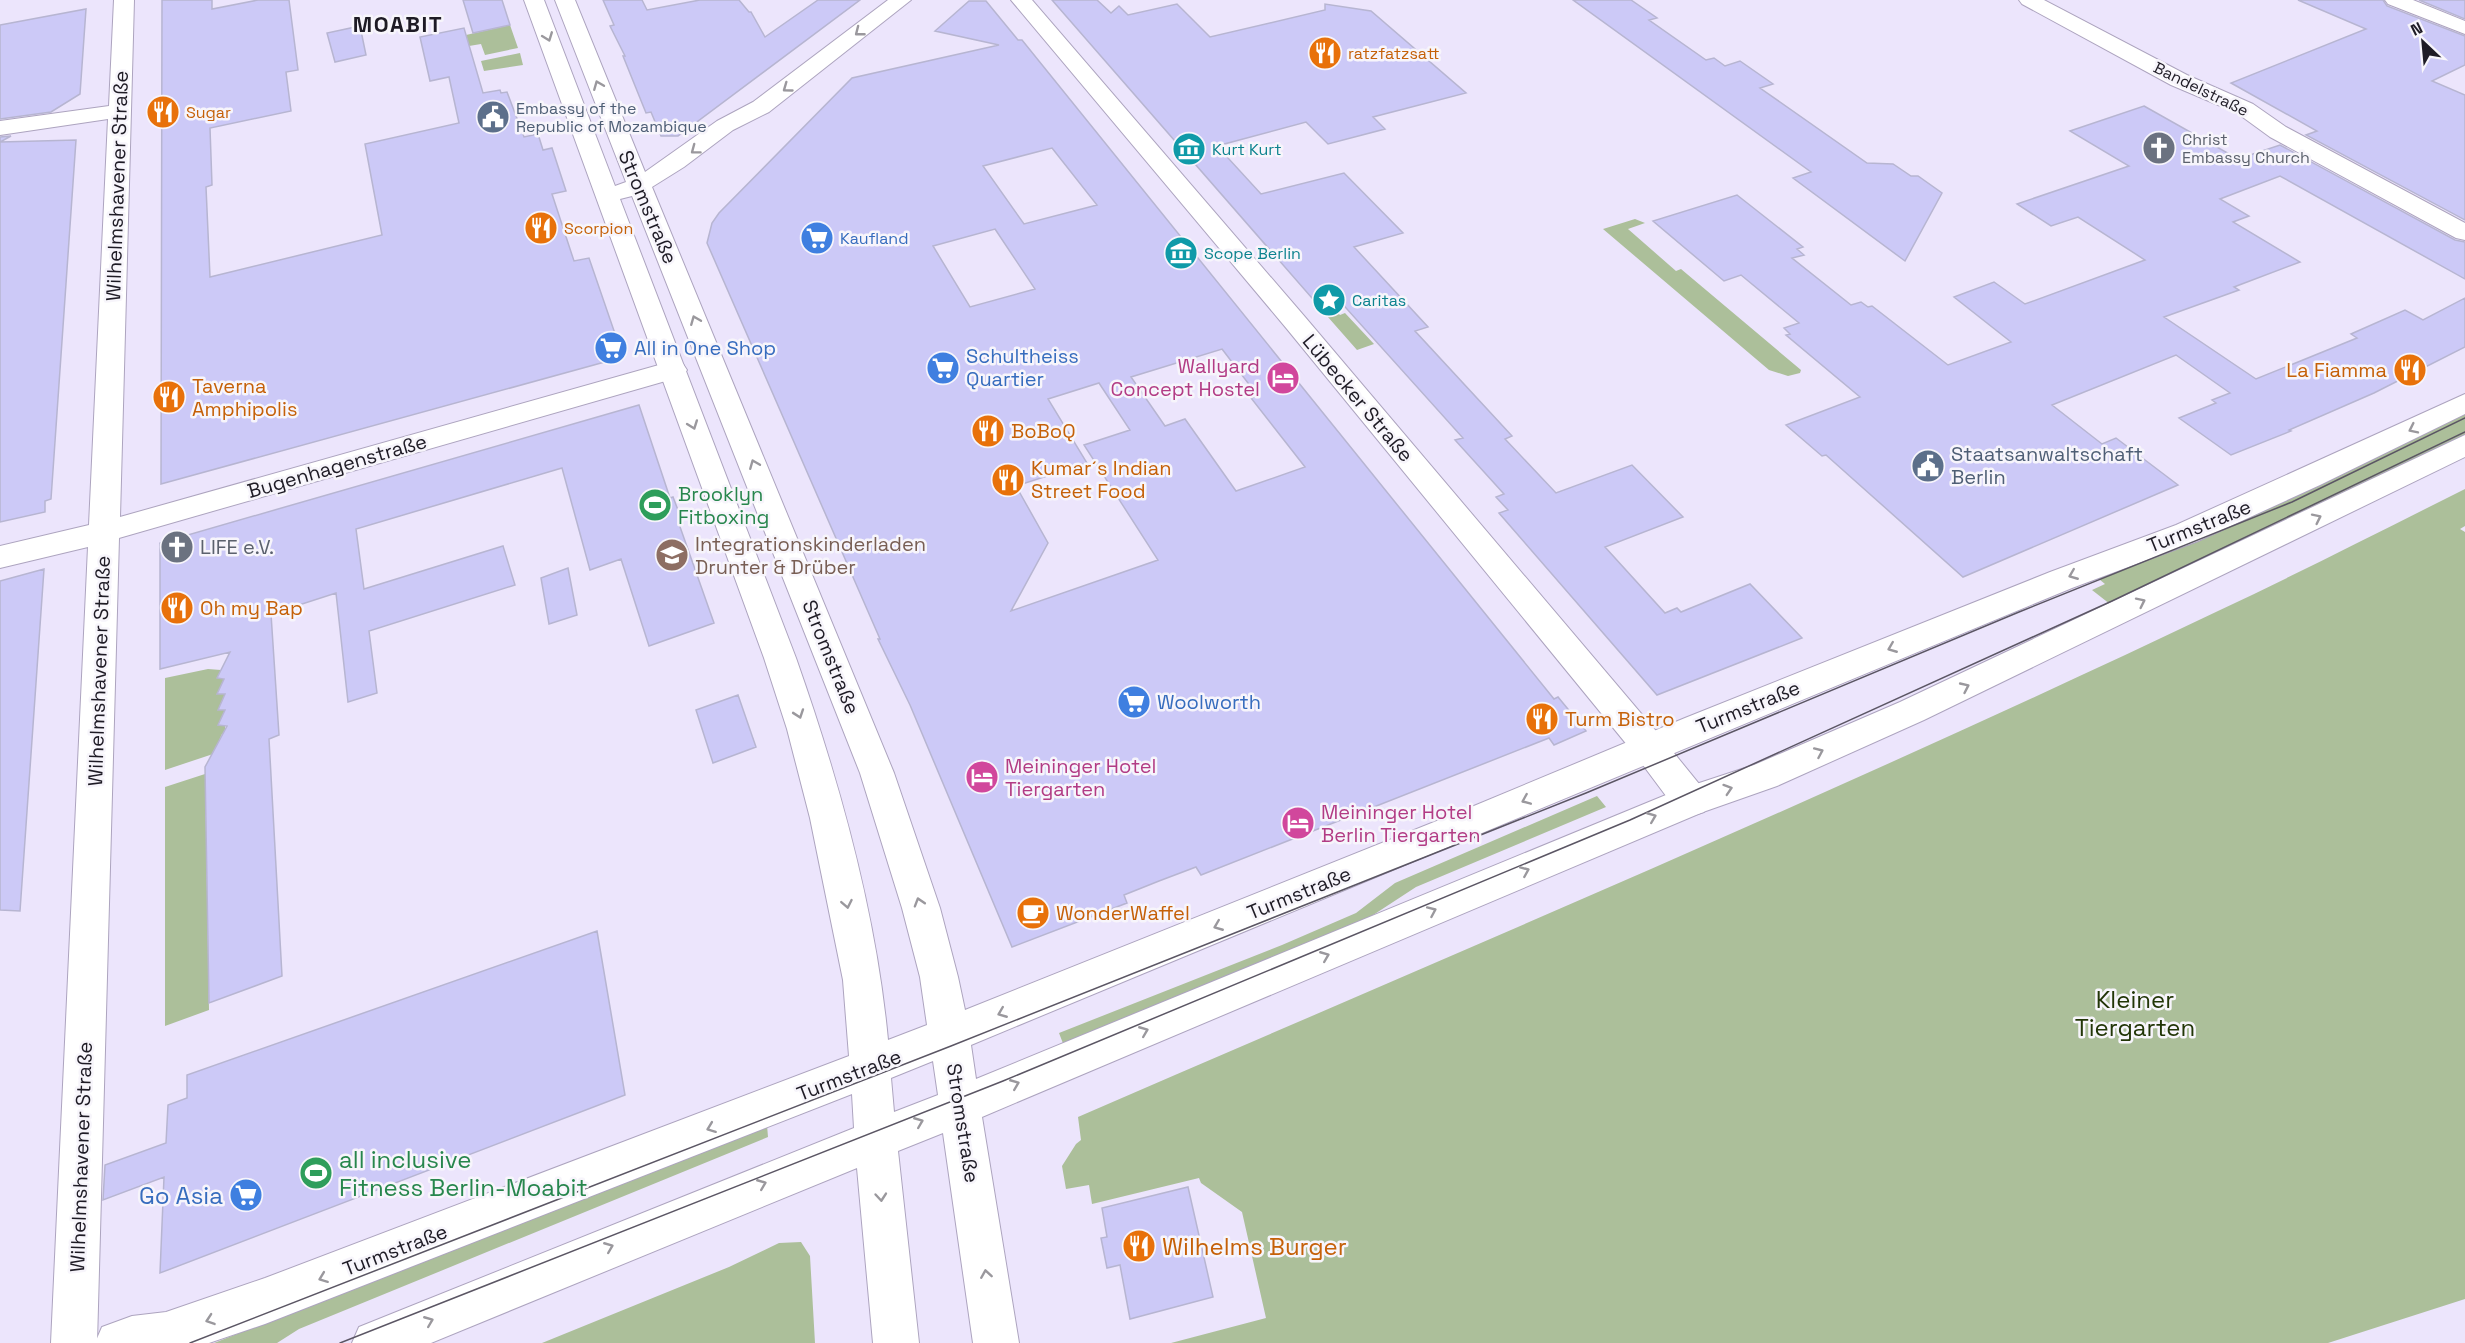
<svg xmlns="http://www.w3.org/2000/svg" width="2465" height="1343" viewBox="0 0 2465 1343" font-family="'Space Grotesk',sans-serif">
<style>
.green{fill:#acbf9a}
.building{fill:#ccc9f7;stroke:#b7b5d1;stroke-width:1.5;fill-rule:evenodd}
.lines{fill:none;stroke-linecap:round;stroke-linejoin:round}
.minor-casing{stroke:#ada4bf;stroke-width:2}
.secondary-casing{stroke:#ada4bf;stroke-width:2}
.minor{fill:#fff;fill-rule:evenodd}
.secondary{fill:#fff;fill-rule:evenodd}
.tram{stroke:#5b5664;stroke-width:1.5}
.oneway{stroke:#9a989d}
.labels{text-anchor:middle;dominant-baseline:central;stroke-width:5;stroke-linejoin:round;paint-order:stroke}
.far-food-label{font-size:16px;fill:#c56008;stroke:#f7f5fb;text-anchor:start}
.far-street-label{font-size:16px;fill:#1e1b25;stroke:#f7f5fb}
.far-service-label{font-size:16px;fill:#4e5e75;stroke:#f7f5fb;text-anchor:start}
.far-worship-label{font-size:16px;fill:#5b616d;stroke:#f7f5fb;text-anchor:start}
.far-culture-label{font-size:16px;fill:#0d838f;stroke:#f7f5fb;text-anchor:start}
.far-shop-label{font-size:16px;fill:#366cbe;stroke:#f7f5fb;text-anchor:start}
.street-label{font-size:20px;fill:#1e1b25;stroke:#f7f5fb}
.shop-label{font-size:20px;fill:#366cbe;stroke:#f7f5fb;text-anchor:start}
.hotel-label{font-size:20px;fill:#b23c85;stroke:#f7f5fb;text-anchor:start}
.food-label{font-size:20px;fill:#c56008;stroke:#f7f5fb;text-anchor:start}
.service-label{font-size:20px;fill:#4e5e75;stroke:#f7f5fb;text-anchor:start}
.leisure-label{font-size:20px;fill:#27864d;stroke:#f7f5fb;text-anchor:start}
.education-label{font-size:20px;fill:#785e54;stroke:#f7f5fb;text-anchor:start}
.worship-label{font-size:20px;fill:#5b616d;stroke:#f7f5fb;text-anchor:start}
.far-district-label{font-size:22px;font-weight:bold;letter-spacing:1.5px;fill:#1e1b25;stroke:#f7f5fb}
.near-park-label{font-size:24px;fill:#223607;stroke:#f7f5fb}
.near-leisure-label{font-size:24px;fill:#27864d;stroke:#f7f5fb;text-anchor:start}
.near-shop-label{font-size:24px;fill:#366cbe;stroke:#f7f5fb;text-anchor:end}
.near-food-label{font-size:24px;fill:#c56008;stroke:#f7f5fb;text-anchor:start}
</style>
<rect width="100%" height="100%" fill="#ece5fc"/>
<path class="green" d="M510,25L518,48L485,55L481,44L469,46L466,35Z
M520,53L523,65L484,71L481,61Z
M1635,219L1645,223L1628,229L1676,271L1681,269L1801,370L1800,373L1788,376L1769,370L1603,229Z
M1330,305L1340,315L1345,313L1374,344L1357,350L1320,308Z
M2465,410V440L2115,608L2092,590L2105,584L2094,575Z
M2465,489V526L2460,529L2465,532V1299L2328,1343H1171L1266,1318L1242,1212L1201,1183L1199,1178L1092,1204L1089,1185L1066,1189L1062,1166L1076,1144L1081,1140L1078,1117C1459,952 1843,790 2218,611C2301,572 2383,530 2465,489Z
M208,669L221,670L217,678L225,679L217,694H224L225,701L221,703L218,710H225V717L218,725L225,726V734H222L218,743L225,750L165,770V678Z
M205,774L209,1010L165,1026V787Z
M1597,796L1606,807L1416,887L1364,921L1064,1046L1059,1033L1282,945L1356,913L1395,883Z
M767,1125L768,1137L299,1329L277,1343H214Z
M801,1242L810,1256L815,1343H542L729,1267L779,1243Z"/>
<path class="building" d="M162,0H212V9L258,0H289L298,70L286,72L291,111L210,128L212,185L206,187L210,277L382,235L365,144L459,123L449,77L430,81L420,37L464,28L483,93L500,90L501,93L507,92L524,137L538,134L543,150L552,148L566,191L552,194L574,261L589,258L623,357L161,484Z
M463,0H502L510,25L473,33Z
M603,0H642L647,10L700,0H739L749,12H751L765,37L818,0H860L678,136H661L651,112L646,113L623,56H625L610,26L614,25Z
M1052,0H1097L1111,13L1119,6L1128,15L1177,4L1210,37L1325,10V4L1371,11L1466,93L1373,117L1385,129L1328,144L1306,122L1217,146L1261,194L1344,173L1403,233L1354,247L1428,327L1415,331L1512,436L1505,439L1556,493L1632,465L1683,517L1605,547L1665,613L1677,608L1681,612L1750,584L1802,638L1657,695L1499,513L1508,510L1496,497L1504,494L1455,440L1463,438L1338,299L1318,305Z
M1573,0H1631L1657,18L1649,20L1706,60L1714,58L1725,66L1740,61L1773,84L1760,88L1867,163L1893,164L1911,176H1918L1942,193L1905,261L1793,178L1811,172Z
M2298,0H2383L2387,6L2465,36V65L2432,81L2465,95V220L2306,135L2317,131L2231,83L2366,29Z
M2419,0H2465V19Z
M969,1H986L1018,40H1022L1554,699L1558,697L1586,731L1554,745L1549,738L1201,875L1196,867L1159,881L1124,895L1127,903L1012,947L910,705L878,639H880L856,584L707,243L712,223L719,213L852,78L999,45L935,31ZM1052,148L1097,205L1024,224L983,166ZM995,229L1035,289L970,307L933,246ZM1222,349L1258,396L1251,398L1305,467L1236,491L1185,419L1165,426L1131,377ZM1099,383L1130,430L1084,445L1158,560L1011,611L1048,543L1016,486L1087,463L1048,399Z
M86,9L80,94L51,112L0,119V25Z
M360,26L366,55L335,62L327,33Z
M2144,106L2238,159L2280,145L2455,240L2465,242V279L2280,176L2220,199L2249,216L2233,222L2300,262L2234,287L2239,290L2164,317L2256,379L2357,338L2351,334L2405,310L2423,320L2465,298V347L2374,393L2289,430L2291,431L2231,455L2179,418L2216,403L2212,400L2230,393L2176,355L2052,405L2102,444L2116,438L2178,485L1963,577L1826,455L1822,456L1786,425L1860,397L1786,335L1790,334L1784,328L1799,323L1741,275L1724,281L1653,221L1737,195L1803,247L1797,249L1804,255L1792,258L1851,305L1861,302L1868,307L1872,306L1948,365L2011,342L1954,297L1994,282L2025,304L2145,260L2078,217L2051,226L2017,204L2129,166L2070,131Z
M11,136L0,142L76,140L51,499L45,501V512L0,522V137Z
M639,405L670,498L673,497L683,523L679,524L714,623L649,646L621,559L590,570L562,468L356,529L364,589L503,546L515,585L369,631L377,693L348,702L336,593L271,614L279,735L269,739L282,976L209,1003L205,767L227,726L218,725L225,710H218L225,694H217L224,679L217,678L230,652L160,669V543Z
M568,568L577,615L549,624L541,578Z
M44,569L20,911L0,910V581Z
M738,695L756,747L713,763L696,710Z
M597,931L625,1095L160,1273L164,1177L103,1200L105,1165L166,1143L168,1105L187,1098V1075Z
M1188,1187L1213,1297L1130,1319L1120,1265L1107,1268L1101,1238L1107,1237L1102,1208Z"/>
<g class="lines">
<defs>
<path id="minor" d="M114,0H134L120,517L673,361L683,364L687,370L683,376L119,538L97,1343H51L88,547L0,568V546L89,525L108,119L0,135V121L109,106Z
M1011,0H1032L1305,317L1661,737L1704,790L1709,801L1704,812L1691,816L1678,812L1637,757L1287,329Z
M2019,0H2044L2187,75L2253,104L2286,127L2465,223V240L2456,238L2270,137L2237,113L2171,85L2022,4Z
M2385,0H2413L2465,21V34L2388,4Z"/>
<path id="secondary" d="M524,0H544L615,186L626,182L555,0H575L645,172L717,121L753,102L888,0H911L769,112L733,130L684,167L652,187L894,773L940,908L958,977L965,1010L1469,808L1685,718L2050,572L2176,525L2465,394V414L2320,485L2198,541L2072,588L971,1045L976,1079L1678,790L1754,765L1900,702L2465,435V457L1924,720L1777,786L1703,812L982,1117L1019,1343H973L943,1133L898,1151L919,1343H873L857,1168L431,1343H352L359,1327L854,1128L852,1094L265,1324L209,1343H95L102,1327L132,1316L166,1312L265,1278L849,1056L843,980L810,818L787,729L764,658ZM632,196L860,773L902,908L920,977L927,1025L888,1040C876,911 839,780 796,658L620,199ZM933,1061L938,1095L894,1112L891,1078Z"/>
</defs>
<use href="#minor" class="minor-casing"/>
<use href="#secondary" class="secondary-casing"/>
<use href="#minor" class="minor"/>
<use href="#secondary" class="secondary"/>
<path class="tram" d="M190,1343L951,1046L1586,793L2019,612L2292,502L2465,418
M340,1343L1003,1081L1630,820L2112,601L2465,432"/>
</g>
<defs><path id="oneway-chevron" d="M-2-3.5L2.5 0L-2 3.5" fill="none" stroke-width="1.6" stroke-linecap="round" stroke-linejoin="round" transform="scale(1.5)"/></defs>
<g class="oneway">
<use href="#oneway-chevron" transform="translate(859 32) rotate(142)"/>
<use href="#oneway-chevron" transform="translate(548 37) rotate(69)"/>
<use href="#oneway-chevron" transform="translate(598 85) rotate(-112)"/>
<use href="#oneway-chevron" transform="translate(787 88) rotate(144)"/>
<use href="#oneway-chevron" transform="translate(695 150) rotate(143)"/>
<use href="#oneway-chevron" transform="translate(695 320) rotate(-112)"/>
<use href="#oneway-chevron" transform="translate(693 425) rotate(70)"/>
<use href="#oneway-chevron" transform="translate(2413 429) rotate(154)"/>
<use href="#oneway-chevron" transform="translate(754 464) rotate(-112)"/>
<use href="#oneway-chevron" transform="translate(2317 518) rotate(-26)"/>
<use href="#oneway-chevron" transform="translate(2073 575) rotate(158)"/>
<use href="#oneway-chevron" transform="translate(2141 602) rotate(-26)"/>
<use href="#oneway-chevron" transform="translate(1892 648) rotate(158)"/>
<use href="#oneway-chevron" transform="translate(1965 687) rotate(-25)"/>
<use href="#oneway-chevron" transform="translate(799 714) rotate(71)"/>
<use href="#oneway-chevron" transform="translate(1819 752) rotate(-24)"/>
<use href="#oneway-chevron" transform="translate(1728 789) rotate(-18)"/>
<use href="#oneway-chevron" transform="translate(1526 800) rotate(157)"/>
<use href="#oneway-chevron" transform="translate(1652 817) rotate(-22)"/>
<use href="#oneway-chevron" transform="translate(1525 871) rotate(-23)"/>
<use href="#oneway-chevron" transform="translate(919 902) rotate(-107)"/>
<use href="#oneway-chevron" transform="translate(847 904) rotate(79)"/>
<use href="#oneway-chevron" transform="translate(1432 911) rotate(-24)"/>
<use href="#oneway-chevron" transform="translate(1218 926) rotate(158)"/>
<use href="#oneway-chevron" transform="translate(1325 956) rotate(-22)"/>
<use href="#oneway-chevron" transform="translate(1002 1013) rotate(158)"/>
<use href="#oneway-chevron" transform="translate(1144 1031) rotate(-22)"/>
<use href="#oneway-chevron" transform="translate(1015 1084) rotate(-22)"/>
<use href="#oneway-chevron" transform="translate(919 1122) rotate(-22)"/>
<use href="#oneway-chevron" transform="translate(711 1128) rotate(159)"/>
<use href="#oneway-chevron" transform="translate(762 1184) rotate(-22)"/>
<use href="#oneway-chevron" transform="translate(881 1197) rotate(85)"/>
<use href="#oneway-chevron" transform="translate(609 1247) rotate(-22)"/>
<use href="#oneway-chevron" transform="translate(986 1274) rotate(-99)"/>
<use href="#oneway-chevron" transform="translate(323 1278) rotate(159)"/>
<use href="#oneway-chevron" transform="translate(210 1320) rotate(161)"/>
<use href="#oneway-chevron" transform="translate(429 1321) rotate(-22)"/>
</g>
<defs>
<symbol id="restaurant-disc" viewBox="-11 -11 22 22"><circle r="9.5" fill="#e8710a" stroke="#f7f5fb"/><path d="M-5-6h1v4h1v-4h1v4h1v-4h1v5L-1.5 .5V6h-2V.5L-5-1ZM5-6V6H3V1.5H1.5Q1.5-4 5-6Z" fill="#fff"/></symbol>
<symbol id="civic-disc" viewBox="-11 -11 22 22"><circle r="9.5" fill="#5c6f8a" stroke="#f7f5fb"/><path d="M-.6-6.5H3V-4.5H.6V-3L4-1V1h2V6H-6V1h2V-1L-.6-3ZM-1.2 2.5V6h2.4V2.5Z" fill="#fff"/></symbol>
<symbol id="church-disc" viewBox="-11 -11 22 22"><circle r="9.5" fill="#6b7280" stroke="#f7f5fb"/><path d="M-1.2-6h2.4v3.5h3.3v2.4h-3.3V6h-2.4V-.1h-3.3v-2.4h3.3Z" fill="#fff"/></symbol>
<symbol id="museum-disc" viewBox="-11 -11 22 22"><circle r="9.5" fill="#0f9aa8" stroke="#f7f5fb"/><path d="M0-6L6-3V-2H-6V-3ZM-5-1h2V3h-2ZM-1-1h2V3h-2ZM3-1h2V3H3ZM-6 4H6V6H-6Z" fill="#fff"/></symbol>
<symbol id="supermarket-disc" viewBox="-11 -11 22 22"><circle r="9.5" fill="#3f7fe0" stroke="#f7f5fb"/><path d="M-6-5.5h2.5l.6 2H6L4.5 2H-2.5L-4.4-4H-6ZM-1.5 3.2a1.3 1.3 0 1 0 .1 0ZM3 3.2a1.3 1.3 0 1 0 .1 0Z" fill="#fff"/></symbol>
<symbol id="sight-disc" viewBox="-11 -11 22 22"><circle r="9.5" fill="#0f9aa8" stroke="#f7f5fb"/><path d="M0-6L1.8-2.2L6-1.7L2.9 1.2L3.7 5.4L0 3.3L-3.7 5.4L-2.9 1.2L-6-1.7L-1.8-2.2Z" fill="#fff"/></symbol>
<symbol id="hotel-disc" viewBox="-11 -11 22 22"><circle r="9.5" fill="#d1479c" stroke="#f7f5fb"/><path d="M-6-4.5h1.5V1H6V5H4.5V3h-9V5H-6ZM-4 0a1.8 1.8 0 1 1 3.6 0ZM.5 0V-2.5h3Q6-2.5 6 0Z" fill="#fff"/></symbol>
<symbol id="stadium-disc" viewBox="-11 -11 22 22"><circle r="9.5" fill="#2e9e5b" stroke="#f7f5fb"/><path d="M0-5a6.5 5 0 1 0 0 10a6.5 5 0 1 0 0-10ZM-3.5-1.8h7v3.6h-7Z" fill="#fff"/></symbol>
<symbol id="school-disc" viewBox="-11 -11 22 22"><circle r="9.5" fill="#8d6e63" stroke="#f7f5fb"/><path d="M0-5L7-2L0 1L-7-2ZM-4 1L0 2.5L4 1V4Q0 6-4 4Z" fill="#fff"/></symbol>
<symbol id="cafe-disc" viewBox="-11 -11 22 22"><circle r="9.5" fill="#e8710a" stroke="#f7f5fb"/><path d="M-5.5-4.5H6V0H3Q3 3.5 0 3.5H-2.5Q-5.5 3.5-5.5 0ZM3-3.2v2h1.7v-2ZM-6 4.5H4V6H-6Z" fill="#fff"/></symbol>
</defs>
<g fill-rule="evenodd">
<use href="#restaurant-disc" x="1306" y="34" width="38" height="38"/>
<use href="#restaurant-disc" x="144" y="93" width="38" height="38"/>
<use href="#civic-disc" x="474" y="98" width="38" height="38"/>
<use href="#church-disc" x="2140" y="129" width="38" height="38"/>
<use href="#museum-disc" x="1170" y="130" width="38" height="38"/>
<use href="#restaurant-disc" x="522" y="209" width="38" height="38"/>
<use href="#supermarket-disc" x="798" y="219" width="38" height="38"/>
<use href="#museum-disc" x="1162" y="234" width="38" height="38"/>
<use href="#sight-disc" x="1310" y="281" width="38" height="38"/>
<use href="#supermarket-disc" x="592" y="329" width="38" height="38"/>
<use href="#supermarket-disc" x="924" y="349" width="38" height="38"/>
<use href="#restaurant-disc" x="2391" y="351" width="38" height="38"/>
<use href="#hotel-disc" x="1264" y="359" width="38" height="38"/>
<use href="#restaurant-disc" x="150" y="378" width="38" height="38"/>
<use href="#restaurant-disc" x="969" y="412" width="38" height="38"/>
<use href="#civic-disc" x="1909" y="447" width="38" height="38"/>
<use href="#restaurant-disc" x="989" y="461" width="38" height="38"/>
<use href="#stadium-disc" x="636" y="486" width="38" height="38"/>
<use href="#church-disc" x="158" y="528" width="38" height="38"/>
<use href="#school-disc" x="653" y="536" width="38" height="38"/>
<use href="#restaurant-disc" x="158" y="589" width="38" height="38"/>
<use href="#supermarket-disc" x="1115" y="683" width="38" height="38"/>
<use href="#restaurant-disc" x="1523" y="700" width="38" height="38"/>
<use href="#hotel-disc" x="963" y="758" width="38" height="38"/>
<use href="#hotel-disc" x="1279" y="804" width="38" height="38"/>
<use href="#cafe-disc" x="1014" y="894" width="38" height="38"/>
<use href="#stadium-disc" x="297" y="1154" width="38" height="38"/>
<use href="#supermarket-disc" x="227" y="1176" width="38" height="38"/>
<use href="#restaurant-disc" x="1120" y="1227" width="38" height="38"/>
</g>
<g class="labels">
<g class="far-food-label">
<text x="1348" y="53">ratzfatzsatt</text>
<text x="186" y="112">Sugar</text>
<text x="564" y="228">Scorpion</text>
</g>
<g class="far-street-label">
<text transform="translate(2201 89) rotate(26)">Bandelstraße</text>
</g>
<g class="far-service-label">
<text x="516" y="108">Embassy of the<tspan x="516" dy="18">Republic of Mozambique</tspan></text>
</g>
<g class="far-worship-label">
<text x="2182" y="139">Christ<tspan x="2182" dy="18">Embassy Church</tspan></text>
</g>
<g class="far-culture-label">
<text x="1212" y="149">Kurt Kurt</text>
<text x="1204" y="253">Scope Berlin</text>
<text x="1352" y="300">Caritas</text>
</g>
<g class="far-shop-label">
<text x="840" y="238">Kaufland</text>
</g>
<g class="street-label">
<text transform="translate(117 186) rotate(-88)">Wilhelmshavener Straße</text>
<text transform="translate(648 207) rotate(67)">Stromstraße</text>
<text transform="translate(1358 398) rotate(50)">Lübecker Straße</text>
<text transform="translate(337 466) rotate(-16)">Bugenhagenstraße</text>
<text transform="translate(2199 526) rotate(-22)">Turmstraße</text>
<text transform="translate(831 657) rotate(68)">Stromstraße</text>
<text transform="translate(99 671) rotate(-88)">Wilhelmshavener Straße</text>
<text transform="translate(1748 707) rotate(-22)">Turmstraße</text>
<text transform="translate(1299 893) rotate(-22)">Turmstraße</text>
<text transform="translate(849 1075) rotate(-21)">Turmstraße</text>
<text transform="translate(963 1123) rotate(81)">Stromstraße</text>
<text transform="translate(81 1157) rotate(-88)">Wilhelmshavener Straße</text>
<text transform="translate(395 1250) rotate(-21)">Turmstraße</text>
</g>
<g class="shop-label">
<text x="634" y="348">All in One Shop</text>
<text x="966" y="356">Schultheiss<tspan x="966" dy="23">Quartier</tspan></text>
<text x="1157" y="702">Woolworth</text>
</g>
<g class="hotel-label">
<text x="1260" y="366" text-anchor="end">Wallyard<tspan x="1260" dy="23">Concept Hostel</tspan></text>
<text x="1005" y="766">Meininger Hotel<tspan x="1005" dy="23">Tiergarten</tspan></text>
<text x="1321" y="812">Meininger Hotel<tspan x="1321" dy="23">Berlin Tiergarten</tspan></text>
</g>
<g class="food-label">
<text x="2387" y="370" text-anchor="end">La Fiamma</text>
<text x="192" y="386">Taverna<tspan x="192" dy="23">Amphipolis</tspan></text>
<text x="1011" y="431">BoBoQ</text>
<text x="1031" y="468">Kumar´s Indian<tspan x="1031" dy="23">Street Food</tspan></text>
<text x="200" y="608">Oh my Bap</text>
<text x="1565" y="719">Turm Bistro</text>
<text x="1056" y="913">WonderWaffel</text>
</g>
<g class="service-label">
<text x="1951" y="454">Staatsanwaltschaft<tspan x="1951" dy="23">Berlin</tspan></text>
</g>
<g class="leisure-label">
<text x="678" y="494">Brooklyn<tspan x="678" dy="23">Fitboxing</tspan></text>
</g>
<g class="education-label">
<text x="695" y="544">Integrationskinderladen<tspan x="695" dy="23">Drunter &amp; Drüber</tspan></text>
</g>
<g class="worship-label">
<text x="200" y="547">LIFE e.V.</text>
</g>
<g class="far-district-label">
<text x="398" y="24">MOABIT</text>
</g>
<g class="near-park-label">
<text x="2135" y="999">Kleiner<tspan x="2135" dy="28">Tiergarten</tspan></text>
</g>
<g class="near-leisure-label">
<text x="339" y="1159">all inclusive<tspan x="339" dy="28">Fitness Berlin-Moabit</tspan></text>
</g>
<g class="near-shop-label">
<text x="223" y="1195">Go Asia</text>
</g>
<g class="near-food-label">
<text x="1162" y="1246">Wilhelms Burger</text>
</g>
</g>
<g transform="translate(2423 42) rotate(334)" stroke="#f7f5fb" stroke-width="4.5" paint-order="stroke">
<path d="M0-4.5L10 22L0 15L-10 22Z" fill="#1e1b25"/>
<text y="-9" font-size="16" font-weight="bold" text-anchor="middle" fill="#1e1b25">N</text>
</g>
</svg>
